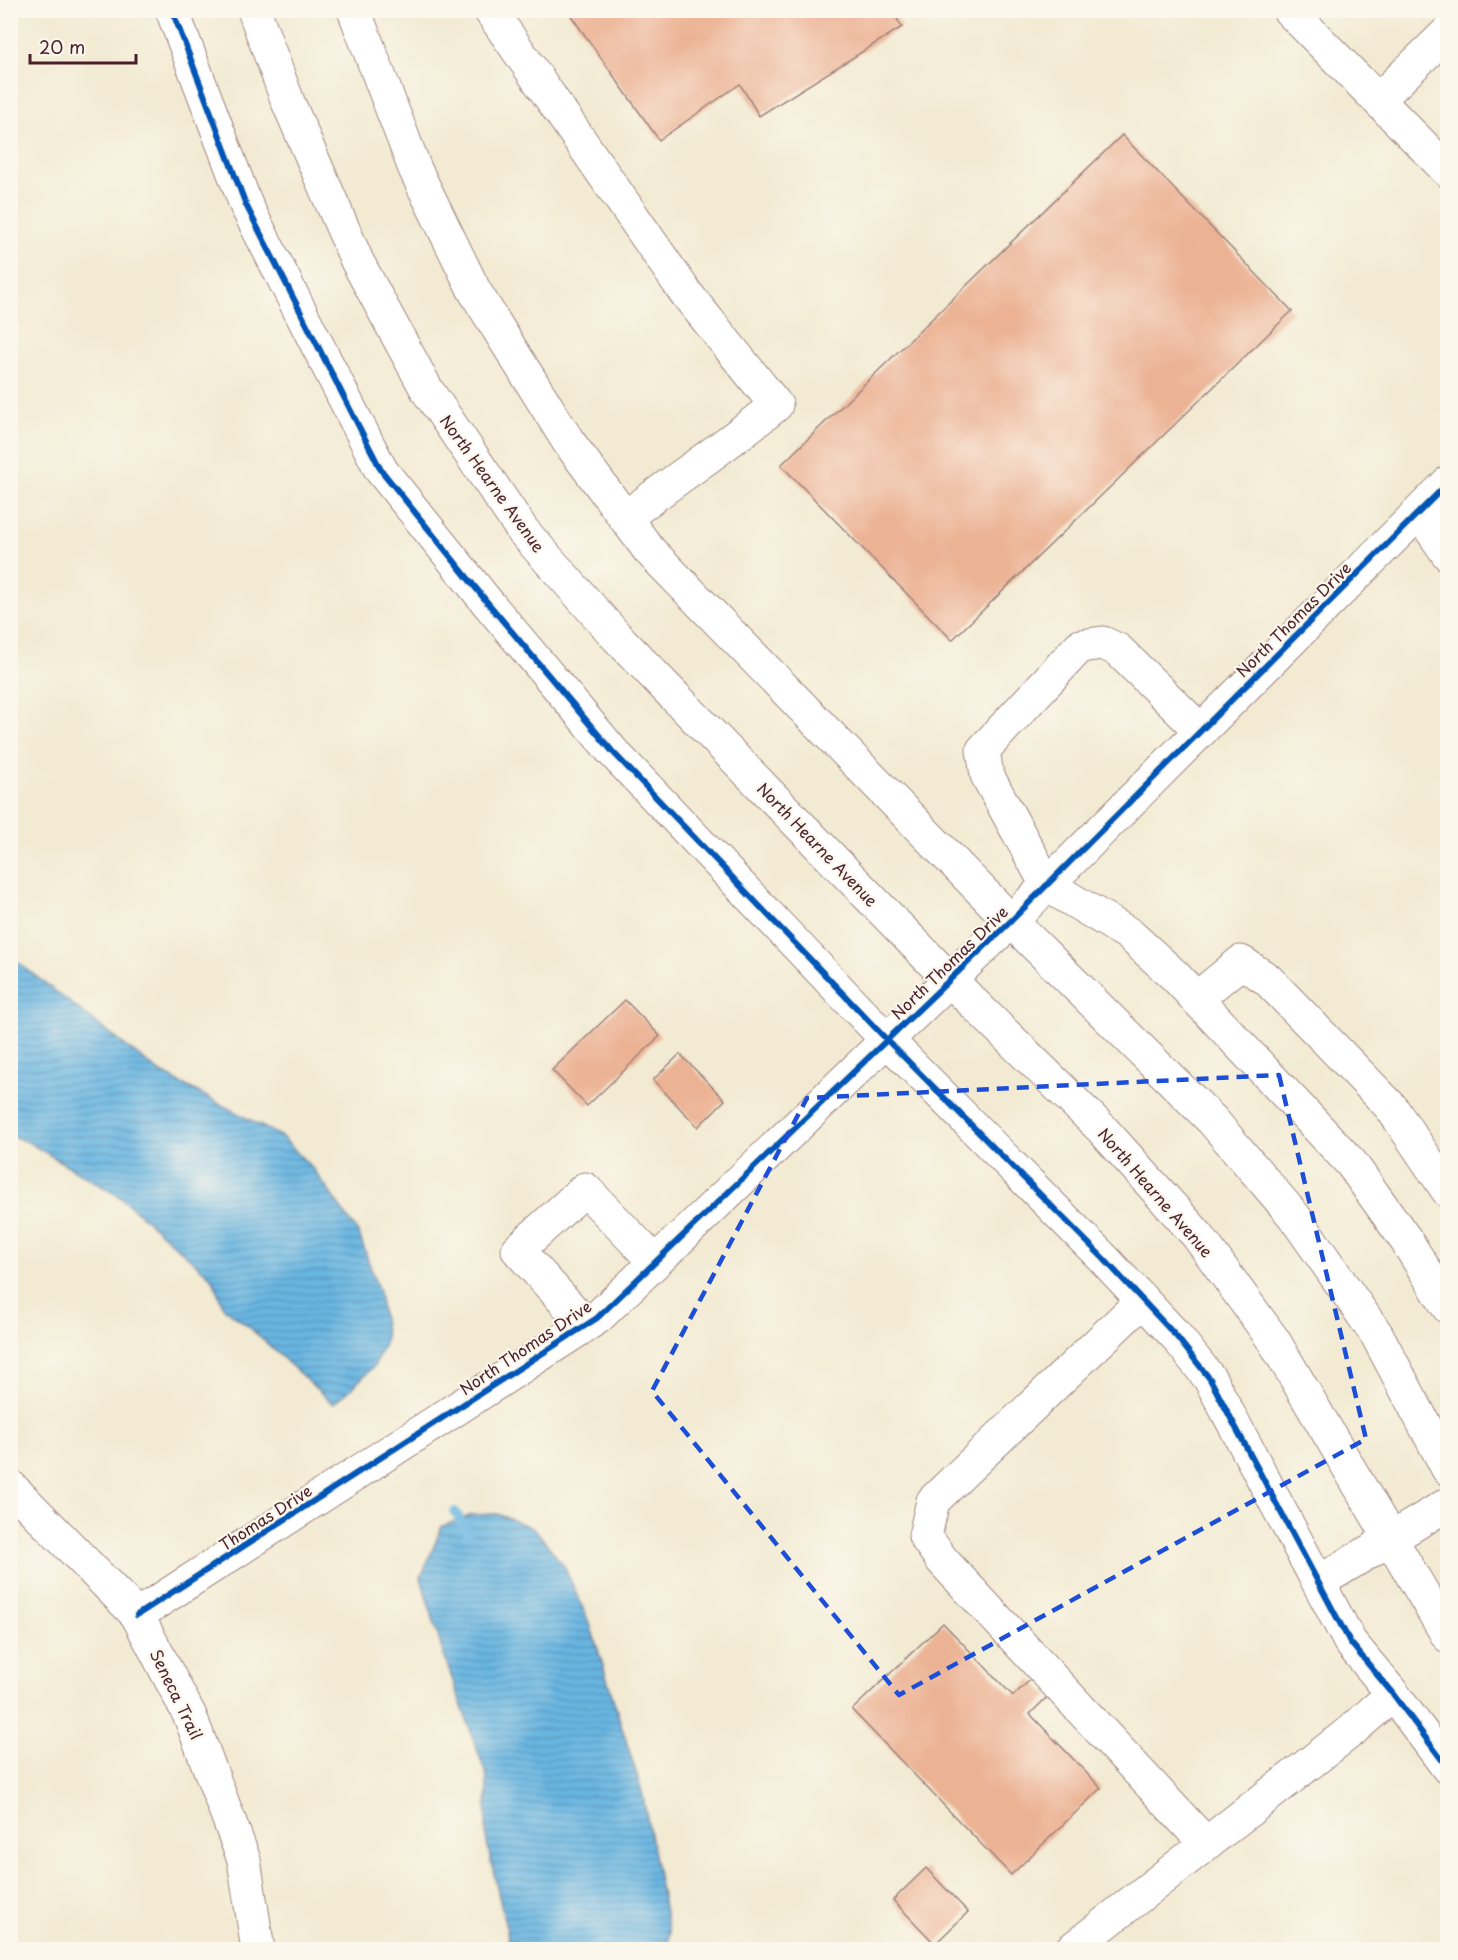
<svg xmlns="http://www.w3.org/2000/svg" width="1458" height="1960" viewBox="0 0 1458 1960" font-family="'Playpen Sans',sans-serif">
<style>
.water{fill:url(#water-rules);stroke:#596a86;stroke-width:1.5}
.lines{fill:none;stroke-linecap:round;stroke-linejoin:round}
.stream{stroke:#68b6e2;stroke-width:10}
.building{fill:#ecb294}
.minor-casing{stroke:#9e847e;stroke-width:35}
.minor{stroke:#fff;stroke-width:33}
.cycleway-casing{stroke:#fbf7ec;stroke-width:10}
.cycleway{stroke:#0057b8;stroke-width:6}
.marked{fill:none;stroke:#1d4ed8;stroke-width:4.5;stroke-dasharray:12 8;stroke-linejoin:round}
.labels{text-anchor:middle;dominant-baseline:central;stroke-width:4.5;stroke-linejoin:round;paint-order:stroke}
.street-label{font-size:16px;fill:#4a1f2b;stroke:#fbf7ec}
</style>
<defs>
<pattern id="water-rules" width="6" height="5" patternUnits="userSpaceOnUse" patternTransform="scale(1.5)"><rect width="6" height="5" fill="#68b6e2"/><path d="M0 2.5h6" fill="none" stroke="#5893b7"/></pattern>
</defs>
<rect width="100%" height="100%" fill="#fbf7ec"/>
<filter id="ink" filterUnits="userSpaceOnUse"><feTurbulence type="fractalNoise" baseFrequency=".0167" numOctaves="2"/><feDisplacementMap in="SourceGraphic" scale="12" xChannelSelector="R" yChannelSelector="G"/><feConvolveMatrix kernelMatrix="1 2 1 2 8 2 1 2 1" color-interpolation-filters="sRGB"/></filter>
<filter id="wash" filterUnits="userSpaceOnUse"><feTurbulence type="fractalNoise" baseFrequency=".008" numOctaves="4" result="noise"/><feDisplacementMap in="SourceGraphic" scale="24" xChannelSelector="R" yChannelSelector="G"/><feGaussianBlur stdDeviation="1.35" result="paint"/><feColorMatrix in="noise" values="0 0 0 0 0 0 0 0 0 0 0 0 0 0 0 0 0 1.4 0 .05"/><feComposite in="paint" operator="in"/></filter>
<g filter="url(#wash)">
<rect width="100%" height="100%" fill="#f2ead2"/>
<path class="water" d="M10,956L158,1071L282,1137L314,1170L359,1234L379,1292L386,1339L374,1366L350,1390L333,1404L249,1327L223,1307L213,1279L120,1197L28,1142L11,1136Z
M497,1514L535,1529L564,1566L591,1627L642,1792L669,1933L668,1949H511L486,1839L487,1777L444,1656L421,1578L442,1526L472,1515Z"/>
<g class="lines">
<path class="stream" d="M455,1512L467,1532"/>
</g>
<g id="blocks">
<path class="building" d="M567,10H909L897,19L902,27L759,116L740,84L659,140Z
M1122,135L1292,311L952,640L781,465Z
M625,1000L660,1036L587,1106L552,1070Z
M680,1054L725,1100L698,1127L653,1080Z
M943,1623L1013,1696L1031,1679L1048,1696L1030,1714L1101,1788L1011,1875L852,1710Z
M926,1868L968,1912L935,1944L893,1900Z"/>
</g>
</g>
<g filter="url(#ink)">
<use href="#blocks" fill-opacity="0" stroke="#9e847e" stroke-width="1.5"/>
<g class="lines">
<defs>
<path id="minor" d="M172,10L246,205L381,470L487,602L612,751L887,1040L1103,1258L1176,1336L1210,1379L1350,1642L1393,1694L1448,1768
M254,10L288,102L357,261L427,390L523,531L617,637L950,980L1102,1129L1198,1236L1274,1341L1448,1636
M354,10L415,169L474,290L568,441L649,550L1011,921L1212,1120L1294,1216L1377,1335L1448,1469
M490,10L685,292L776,405C728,445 675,479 625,518
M1289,10L1448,171
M1378,100L1448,32
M1419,512L1448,554
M1201,731L1118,650L1103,643L1080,646L983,750L987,775L1047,885L1129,934L1175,976L1351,1163L1406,1240L1448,1307
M1196,999L1241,962L1267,979L1391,1107L1448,1191
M1142,1301L933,1501L925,1536L942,1560L1206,1844L1351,1731L1393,1694
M586,1325L518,1250L585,1189L655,1262
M10,1486L137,1615L190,1716L244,1860L258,1950
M1319,1582L1448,1504
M137,1615L597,1318L1011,921L1448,483
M1071,1950L1206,1844"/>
</defs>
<use href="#minor" class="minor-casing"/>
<use href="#minor" class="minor"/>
<defs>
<path id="cycleway" d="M172,10L246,205L381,470L487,602L612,751L887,1040L1103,1258L1176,1336L1210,1379L1350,1642L1393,1694L1448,1768
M137,1615L597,1318L1011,921L1448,483"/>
</defs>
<use href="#cycleway" class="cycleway-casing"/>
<use href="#cycleway" class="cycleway"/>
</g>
</g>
<path class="marked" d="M1279,1075L1366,1439L899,1695L652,1391L807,1098Z"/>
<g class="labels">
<g class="street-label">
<text transform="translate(493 483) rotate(54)">North Hearne Avenue</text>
<text transform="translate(1293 619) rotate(-45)">North Thomas Drive</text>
<text transform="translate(818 844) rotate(46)">North Hearne Avenue</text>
<text transform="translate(949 962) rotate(-44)">North Thomas Drive</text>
<text transform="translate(1156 1192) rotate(49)">North Hearne Avenue</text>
<text transform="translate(525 1347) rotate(-34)">North Thomas Drive</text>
<text transform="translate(265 1517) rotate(-33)">Thomas Drive</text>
<text transform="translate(177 1694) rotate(64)">Seneca Trail</text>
</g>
</g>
<rect width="1458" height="1960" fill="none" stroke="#fbf7ec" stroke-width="36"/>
<path d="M30 54v9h106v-9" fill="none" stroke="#4a1f2b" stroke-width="3"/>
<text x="39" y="54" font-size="18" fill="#4a1f2b" stroke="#fbf7ec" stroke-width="4.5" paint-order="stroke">20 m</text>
</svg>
